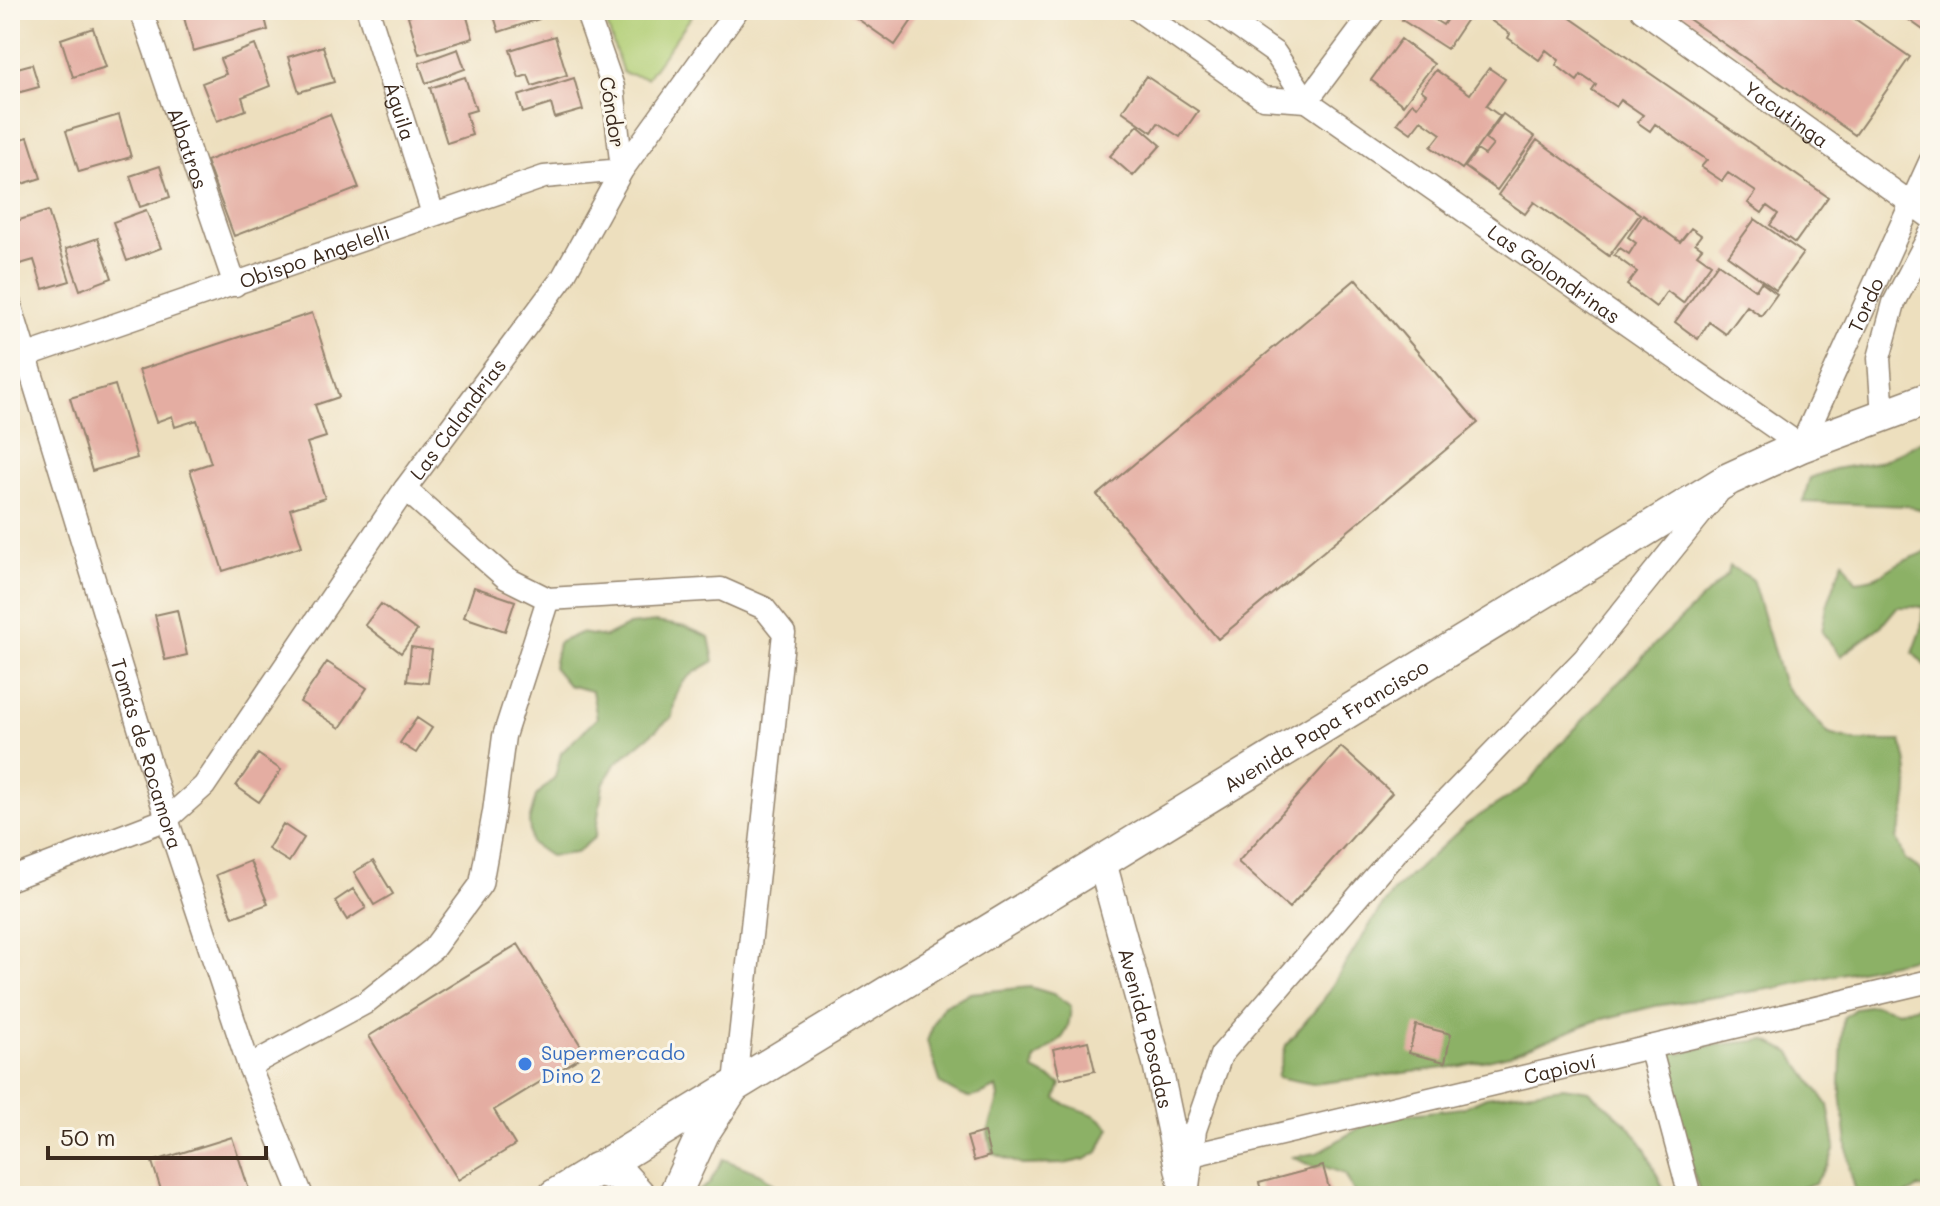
<svg xmlns="http://www.w3.org/2000/svg" width="1940" height="1206" viewBox="0 0 1940 1206" font-family="Mali,sans-serif">
<style>
.green{fill:#b1ce75;stroke:#767c4a;stroke-width:2}
.forest{fill:#8cb166;stroke:#646e42;stroke-width:2}
.building{fill:#e4ada2}
.lines{fill:none;stroke-linecap:round;stroke-linejoin:round}
.minor-casing{stroke:#94846e;stroke-width:25}
.tertiary-casing{stroke:#94846e;stroke-width:31}
.secondary-casing{stroke:#94846e;stroke-width:35}
.minor{stroke:#fff;stroke-width:22}
.tertiary{stroke:#fff;stroke-width:28}
.secondary{stroke:#fff;stroke-width:32}
.shop-dot{fill:#3f7fe0;stroke:#fbf7ec;stroke-width:3}
.labels{text-anchor:middle;dominant-baseline:central;stroke-width:6;stroke-linejoin:round;paint-order:stroke}
.street-label{font-size:20px;fill:#3b2a1e;stroke:#fbf7ec}
.shop-label{font-size:20px;fill:#366cbe;stroke:#fbf7ec;text-anchor:start}
</style>
<rect width="100%" height="100%" fill="#fbf7ec"/>
<filter id="ink" filterUnits="userSpaceOnUse"><feTurbulence type="fractalNoise" baseFrequency=".0125" numOctaves="2"/><feDisplacementMap in="SourceGraphic" scale="16" xChannelSelector="R" yChannelSelector="G"/><feConvolveMatrix kernelMatrix="1 2 1 2 8 2 1 2 1" color-interpolation-filters="sRGB"/></filter>
<filter id="wash" filterUnits="userSpaceOnUse"><feTurbulence type="fractalNoise" baseFrequency=".006" numOctaves="4" result="noise"/><feDisplacementMap in="SourceGraphic" scale="32" xChannelSelector="R" yChannelSelector="G"/><feGaussianBlur stdDeviation="1.8" result="paint"/><feColorMatrix in="noise" values="0 0 0 0 0 0 0 0 0 0 0 0 0 0 0 0 0 1.4 0 .05"/><feComposite in="paint" operator="in"/></filter>
<g filter="url(#wash)">
<rect width="100%" height="100%" fill="#eddfbe"/>
<path class="green" d="M602,10H696L647,78L623,73Z"/>
<path class="forest" d="M1926,439L1930,445V512L1908,506L1803,502L1810,478L1834,469L1883,461Z
M1930,549V671L1913,653L1921,631L1923,607H1897L1882,625L1841,656L1822,632L1827,606L1843,560L1856,581C1881,578 1879,575 1899,563C1909,558 1920,556 1930,549Z
M1730,566L1752,579L1784,685L1829,734L1855,741H1901C1913,773 1909,806 1897,838L1905,859L1921,870L1930,888V955L1775,988L1655,1006L1595,1021L1509,1055L1461,1066L1313,1084L1277,1077L1286,1045L1322,1002L1378,912L1394,891L1465,825L1528,784L1553,752L1653,646L1728,574Z
M656,622L686,627L709,637L714,661C684,678 676,682 672,717L615,764L603,785L595,837L576,853L550,856L531,843L529,821L536,796L555,777L561,753L597,718L592,691L568,685L553,667L558,643L580,633L605,637L629,625Z
M1030,987L1053,994L1071,1006C1069,1040 1060,1040 1035,1059L1034,1070L1061,1084L1056,1099C1079,1114 1089,1106 1110,1128L1098,1152L1086,1159L1064,1164L1022,1165L992,1153L988,1132L999,1097L997,1087C968,1101 970,1101 941,1084L927,1041L937,1016L944,1005L970,993Z
M1930,1003V1190L1919,1187L1903,1196H1857L1850,1171L1840,1084L1843,1018L1856,1008L1868,1006L1877,1005L1898,1011Z
M1765,1040L1790,1052L1828,1105L1835,1147L1828,1165L1815,1183L1800,1188L1795,1196H1701L1661,1078L1663,1055L1673,1048L1680,1054L1707,1046Z
M1563,1087L1589,1091L1629,1126L1644,1147L1667,1196H1356L1345,1174L1323,1166L1315,1168L1293,1157L1317,1153L1361,1127L1384,1117L1462,1108L1486,1097Z
M723,1159L761,1174L774,1185L773,1196H691L709,1184Z"/>
<g id="blocks">
<path class="building" d="M182,10H263L268,30L193,51Z
M429,10H465L473,38L419,54L408,16Z
M492,10H536L539,19L499,32Z
M845,10H919L895,45Z
M1408,10H1419L1443,25L1453,10L1467,19L1447,49L1402,20Z
M1458,10H1574L1569,17L1828,197L1795,243L1770,225L1778,214L1767,206L1762,213L1748,203L1756,192L1728,173L1722,181L1701,167L1707,160L1655,124L1650,131L1637,122L1643,115L1621,100L1616,107L1592,91L1596,85L1581,75L1577,81L1556,65L1559,60L1546,50L1539,60L1508,38L1510,34L1476,10L1470,19Z
M1676,10H1842L1910,57L1855,135Z
M1895,10H1930V26L1926,32Z
M93,28L106,67L73,77L61,39Z
M555,36L567,75L532,86L528,75L519,78L510,50Z
M1401,39L1434,64L1403,105L1371,80Z
M255,45L270,86L242,97L246,110L217,121L202,83L226,74L220,59Z
M323,46L334,82L299,92L288,57Z
M458,49L465,69L426,83L419,63Z
M32,64L39,87L10,95V70Z
M1489,68L1505,79L1486,106L1500,116L1462,169L1431,147L1441,134L1421,120L1411,133L1397,123L1412,103L1417,106L1426,94L1421,90L1436,70L1470,94Z
M1146,76L1198,111L1180,137L1158,123L1152,132L1122,111Z
M465,77L476,110L466,113L472,135L447,143L430,88Z
M574,78L583,110L555,118L551,104L523,113L518,96Z
M330,114L359,188L234,236L206,161Z
M1503,114L1535,137L1497,190L1465,167L1477,150L1485,155L1493,145L1485,139Z
M119,115L131,157L79,172L66,131Z
M1138,125L1161,145L1133,176L1110,156Z
M28,137L41,178L10,188V143Z
M1537,140L1640,214L1609,256L1534,202L1525,214L1498,195Z
M160,166L170,197L140,207L130,176Z
M146,210L161,248L127,261L113,222Z
M48,211L70,281L43,289L34,260L20,264L10,233V223Z
M1643,215L1680,242L1691,228L1701,235L1695,243L1702,248L1697,254L1711,264L1683,303L1667,291L1656,307L1627,285L1637,272L1614,255L1620,248L1629,254L1636,243L1628,237Z
M1755,219L1803,253L1776,290L1728,256Z
M98,238L112,278L80,290L66,249Z
M1718,263L1756,290L1761,282L1777,294L1761,316L1747,306L1726,334L1709,322L1698,339L1675,322Z
M1356,279L1478,423L1218,639L1097,495Z
M312,313L339,397L315,405L326,437L307,443L325,498L290,509L302,546L223,571L190,470L211,463L197,420L175,427L172,416L156,422L139,370Z
M115,385L137,458L92,471L70,398Z
M474,587L515,601L505,631L464,617Z
M381,604L417,631L401,653L365,625Z
M177,610L187,655L165,660L155,615Z
M411,647L432,650L428,683L407,681Z
M327,662L367,688L340,728L300,702Z
M417,718L432,728L416,753L400,743Z
M1341,747L1392,793L1289,908L1238,862Z
M258,754L281,770L259,802L236,786Z
M283,824L304,838L289,862L268,849Z
M250,861L268,904L233,917L216,875Z
M373,861L393,894L374,905L354,872Z
M353,889L366,908L347,920L335,901Z
M518,944L586,1054L494,1110L515,1145L458,1180L369,1036Z
M1416,1025L1451,1034L1445,1062L1409,1053Z
M1088,1041L1095,1071L1060,1079L1053,1049Z
M984,1132L990,1156L974,1161L967,1137Z
M232,1137L251,1196H163L152,1162Z
M1323,1166L1331,1196H1263L1259,1183Z"/>
</g>
</g>
<g filter="url(#ink)">
<use href="#blocks" fill-opacity="0" stroke="#94846e" stroke-width="2"/>
<g class="lines">
<defs>
<g id="minor">
<path id="s1" d="M141,10L235,285"/>
<path id="s2" d="M368,10L433,214"/>
<path d="M1138,10L1263,98L1307,101"/>
<path id="s3" d="M1214,10L1275,53L1307,101L1801,446L1930,162"/>
<path id="s4" d="M1642,10L1930,217"/>
<path d="M1307,101L1375,10"/>
<path id="s5" d="M10,304L167,819L249,1066L302,1196"/>
<path id="s6" d="M10,361L544,177L622,170L613,87L586,10"/>
<path d="M1883,416L1879,358L1894,303L1930,234"/>
<path d="M405,489L506,578L548,599L721,589L764,608L784,633L735,1083"/>
<path id="s7" d="M10,879L167,819L204,786L405,489L563,277L622,170L737,10"/>
<path d="M1650,1047L1690,1196"/>
<path d="M249,1066L365,1003L433,949L481,884L494,812L504,736L548,599"/>
<path id="s8" d="M1192,1155L1930,981"/>
<path d="M1188,1187L1195,1130L1221,1055L1399,849L1584,659L1717,494"/>
</g>
<g id="tertiary">
<path id="s9" d="M1102,862L1157,1063L1185,1196"/>
</g>
<g id="secondary">
<path d="M596,1169L622,1176L640,1196"/>
<path id="s10" d="M554,1196L1729,479L1801,446L1930,398"/>
<path d="M674,1196L703,1133L731,1090"/>
</g>
</defs>
<use href="#minor" class="minor-casing"/>
<use href="#tertiary" class="tertiary-casing"/>
<use href="#secondary" class="secondary-casing"/>
<use href="#minor" class="minor"/>
<use href="#tertiary" class="tertiary"/>
<use href="#secondary" class="secondary"/>
</g>
</g>
<circle class="shop-dot" cx="525" cy="1064" r="8"/>
<g class="labels">
<g class="street-label">
<text stroke="none"><textPath href="#s2" startOffset="106">Águila</textPath></text>
<text transform="translate(613 112) rotate(81)">Cóndor</text>
<text stroke="none"><textPath href="#s4" startOffset="178">Yacutinga</textPath></text>
<text stroke="none"><textPath href="#s1" startOffset="146">Albatros</textPath></text>
<text stroke="none"><textPath href="#s6" startOffset="322">Obispo Angelelli</textPath></text>
<text stroke="none"><textPath href="#s3" startOffset="434">Las Golondrinas</textPath></text>
<text stroke="none"><textPath href="#s3" startOffset="890">Tordo</textPath></text>
<text stroke="none"><textPath href="#s7" startOffset="664">Las Calandrias</textPath></text>
<text stroke="none"><textPath href="#s10" startOffset="904">Avenida Papa Francisco</textPath></text>
<text stroke="none"><textPath href="#s5" startOffset="470">Tomás de Rocamora</textPath></text>
<text stroke="none"><textPath href="#s9" startOffset="172">Avenida Posadas</textPath></text>
<text stroke="none"><textPath href="#s8" startOffset="378">Capioví</textPath></text>
</g>
<g class="shop-label">
<text x="541" y="1052">Supermercado<tspan x="541" dy="23">Dino 2</tspan></text>
</g>
</g>
<rect width="1940" height="1206" fill="none" stroke="#fbf7ec" stroke-width="40"/>
<path d="M48 1146v12h218v-12" fill="none" stroke="#3b2a1e" stroke-width="4"/>
<text x="60" y="1146" font-size="24" fill="#3b2a1e" stroke="#fbf7ec" stroke-width="6" paint-order="stroke">50 m</text>
</svg>
